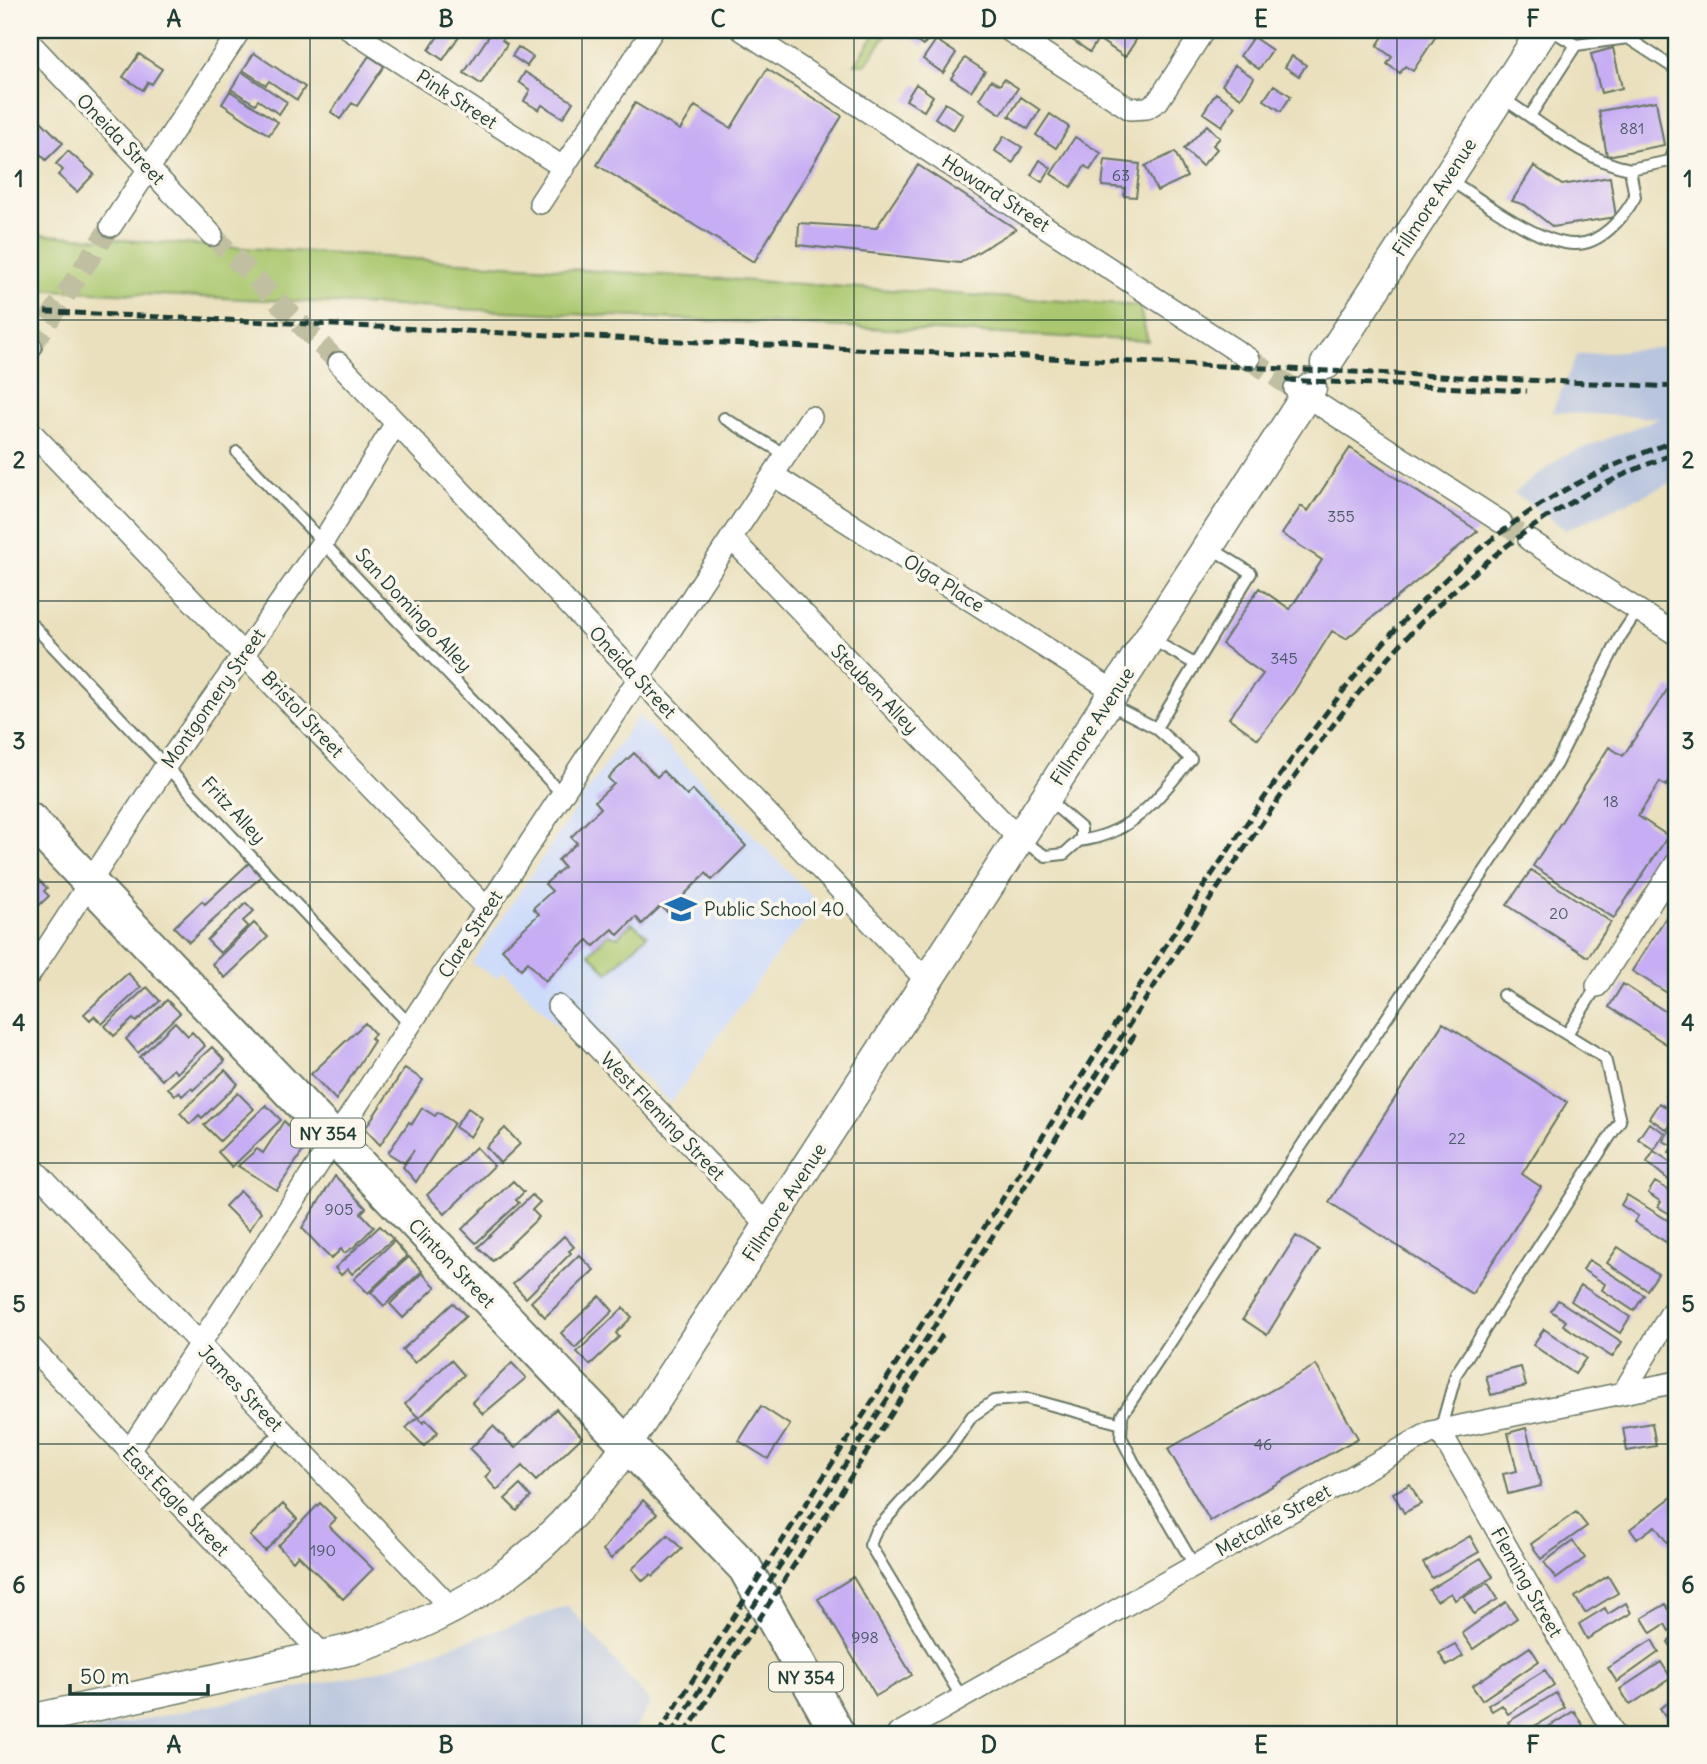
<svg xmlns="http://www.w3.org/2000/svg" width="1707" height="1764" viewBox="0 0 1707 1764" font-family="Delius,sans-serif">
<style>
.built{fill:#cddbfa}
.industrial{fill:#b9c5de}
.green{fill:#abc86f;stroke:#658252;stroke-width:2}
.building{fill:#c7aef4}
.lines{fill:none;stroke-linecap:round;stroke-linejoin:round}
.street-tunnel{stroke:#c1bfa2;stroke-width:21;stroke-dasharray:21 10;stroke-linecap:butt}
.lane-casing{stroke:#667664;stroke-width:14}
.street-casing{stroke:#667664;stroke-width:24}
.secondary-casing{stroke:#667664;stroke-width:33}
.primary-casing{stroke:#667664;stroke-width:37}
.lane{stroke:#fff;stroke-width:10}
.street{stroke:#fff;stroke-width:21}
.secondary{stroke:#fff;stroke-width:30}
.primary{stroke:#fff;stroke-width:33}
.rail{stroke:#1f3d34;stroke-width:5;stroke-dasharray:10 5;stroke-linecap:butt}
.grid{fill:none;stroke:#1f3d34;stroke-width:2;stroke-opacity:0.55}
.labels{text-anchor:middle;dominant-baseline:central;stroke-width:7;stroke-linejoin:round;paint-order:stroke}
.number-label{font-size:16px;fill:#495964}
.shield{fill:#fbf7ec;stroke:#61756b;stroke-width:2}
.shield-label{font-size:18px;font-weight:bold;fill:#1f3d34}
.street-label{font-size:19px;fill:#1f3d34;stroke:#fbf7ec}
.poi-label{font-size:19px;fill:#1f3d34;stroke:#fbf7ec;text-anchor:start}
.neatline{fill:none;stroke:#1f3d34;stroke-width:2.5}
.grid-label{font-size:23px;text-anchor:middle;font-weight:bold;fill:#1f3d34}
</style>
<rect width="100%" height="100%" fill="#fbf7ec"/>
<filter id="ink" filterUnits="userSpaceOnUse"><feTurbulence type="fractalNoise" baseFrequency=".0143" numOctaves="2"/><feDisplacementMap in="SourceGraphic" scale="14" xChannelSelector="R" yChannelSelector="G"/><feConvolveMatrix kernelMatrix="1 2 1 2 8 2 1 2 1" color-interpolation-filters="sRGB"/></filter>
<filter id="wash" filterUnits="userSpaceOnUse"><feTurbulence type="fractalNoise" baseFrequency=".00686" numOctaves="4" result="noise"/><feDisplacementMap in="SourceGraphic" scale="28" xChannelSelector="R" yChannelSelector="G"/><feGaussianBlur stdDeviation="1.57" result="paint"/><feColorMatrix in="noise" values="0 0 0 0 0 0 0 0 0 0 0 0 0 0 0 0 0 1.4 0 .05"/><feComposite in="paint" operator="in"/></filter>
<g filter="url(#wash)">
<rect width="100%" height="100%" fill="#eae0bd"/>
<path class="built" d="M638,715L821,906L784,945L671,1103L599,1032L581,1050L503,970L497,978L472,963Z"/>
<path class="industrial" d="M1677,346V480L1566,530L1514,493L1563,456L1660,418L1552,412L1577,355Z
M568,1606L651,1703L631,1734H74L375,1672Z"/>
<path class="green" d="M878,30H889L866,64H855Z
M30,234L1139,306L1148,341L30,289Z
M632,923L647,935L608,973L589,953L608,934L618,937Z"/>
<g id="blocks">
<path class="building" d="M442,30H463L443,60L429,50Z
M493,30H509L502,40L507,44L481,84L464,73Z
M895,30H934L923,46L906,34L903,39L893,33Z
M1069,30H1128L1138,37L1125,57L1098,39L1090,52L1065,35Z
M1387,30H1440L1413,71L1405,66L1400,73L1387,64L1392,57L1377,46Z
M1253,37L1272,50L1259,69L1240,56Z
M936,40L956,53L943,73L923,59Z
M518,47L533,57L527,66L512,56Z
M1613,48L1622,88L1601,93L1591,54Z
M254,53L305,87L297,100L269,81L266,85L243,70Z
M139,54L162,69L152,84L148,82L143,90L123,77Z
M369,56L384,66L357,106L352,103L340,119L331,112Z
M1292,56L1306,65L1299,76L1285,67Z
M965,58L985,71L971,91L951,78Z
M1235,65L1254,78L1241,98L1222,85Z
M767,69L842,116L754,262L597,165L635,103L680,130L695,106L731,128Z
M242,72L287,102L279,114L258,100L255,104L231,89Z
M525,72L573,102L563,118L542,105L539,110L524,101L530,90L519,82Z
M1004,79L1018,88L1001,114L979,99L991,80L1000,85Z
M916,84L933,96L924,111L906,100Z
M1274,85L1291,96L1281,111L1264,100Z
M230,91L278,122L269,135L222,104Z
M1216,93L1235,106L1222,126L1203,113Z
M1021,97L1040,110L1028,129L1009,116Z
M1656,101L1664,145L1607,156L1599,111Z
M945,103L963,114L953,130L935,118Z
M1050,114L1069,127L1056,148L1036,135Z
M39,119L63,143L46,160L30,144L33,138L30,128Z
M1207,125L1220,138L1213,145L1217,149L1202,166L1184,149Z
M1004,136L1022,147L1013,163L995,151Z
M1075,137L1101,153L1090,170L1085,166L1071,187L1051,174Z
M68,151L94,174L77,192L58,175L63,170L56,164Z
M1175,152L1187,177L1157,191L1145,166Z
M1040,160L1051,168L1042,182L1031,175Z
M1105,160L1140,164L1136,197L1124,196L1125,188L1102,186Z
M918,165L1016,229L960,263L798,245L799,223L876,228Z
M1534,166L1562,185L1610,177L1616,217L1553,227L1525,205L1512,201Z
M1350,448L1478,531L1346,639L1332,631L1293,693L1258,739L1229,718L1263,674L1222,644L1259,588L1290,609L1322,560L1282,534L1301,506L1308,511Z
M1669,687L1677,692V769L1666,786L1660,782L1638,816L1668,836L1614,918L1533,866L1609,747L1623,756Z
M634,753L657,777L663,771L687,796L693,790L746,846L712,880L706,873L667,912L661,906L642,924L636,917L618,935L613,929L594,946L588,940L545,981L528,962L521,969L502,949L539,914L533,908L552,891L545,884L564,867L558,860L577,843L571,837L601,808L595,801L614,784L608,778Z
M249,863L261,877L189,942L174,927L202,901L205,904Z
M1531,870L1611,922L1588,957L1507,905Z
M30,872L47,888L44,891L49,896L30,914Z
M1677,900V999L1632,971Z
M246,903L254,911L243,921L248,926L220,953L207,940Z
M254,923L268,937L225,978L212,964Z
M128,973L141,987L102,1024L94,1016L90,1020L84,1014Z
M1623,984L1677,1019V1051L1609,1007Z
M147,987L160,1001L136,1022L133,1019L114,1036L105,1026Z
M167,1000L180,1013L138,1053L126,1039Z
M175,1022L188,1036L192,1032L205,1046L177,1073L173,1069L162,1080L140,1057Z
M365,1023L375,1034L371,1038L374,1041L336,1100L311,1074Z
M1443,1023L1567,1102L1522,1174L1541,1187L1472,1294L1329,1202Z
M212,1047L225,1061L193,1090L191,1088L182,1096L179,1092L175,1095L168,1088Z
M405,1068L423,1080L380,1145L365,1129Z
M225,1070L238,1084L202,1118L199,1115L190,1124L180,1113Z
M1677,1079V1104L1665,1096Z
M238,1093L254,1109L220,1141L204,1125Z
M1659,1103L1677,1114L1667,1130L1649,1118Z
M266,1105L281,1120L232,1167L218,1152Z
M422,1108L435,1116L438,1112L454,1123L416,1182L403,1167L414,1150L404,1163L388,1153L409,1122L412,1124Z
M468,1108L482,1118L470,1137L455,1127Z
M284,1121L307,1145L277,1190L238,1166L257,1149L263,1153Z
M1649,1123L1665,1133L1654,1150L1638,1139Z
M505,1128L520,1144L500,1163L486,1147Z
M1669,1131L1677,1136V1157L1669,1152L1673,1146L1663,1141Z
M476,1147L494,1166L445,1214L427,1195Z
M1654,1151L1677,1166V1187L1647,1162Z
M335,1176L366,1208L361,1213L374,1227L354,1247L344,1253L341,1249L331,1259L302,1228Z
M513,1181L524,1192L516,1200L519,1203L476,1243L462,1229Z
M1655,1182L1677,1195V1218L1658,1207L1661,1202L1648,1193Z
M240,1191L261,1212L249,1230L225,1206Z
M532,1195L540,1202L532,1210L539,1217L493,1261L478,1247Z
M1627,1195L1677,1226V1249L1634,1222L1638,1216L1621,1205Z
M380,1226L393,1239L352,1274L348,1269L341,1275L335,1268Z
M564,1236L574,1247L569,1251L571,1253L526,1298L513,1284Z
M1296,1236L1319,1250L1267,1335L1243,1319Z
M394,1241L407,1256L368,1293L354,1279Z
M1618,1247L1658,1274L1647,1290L1607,1263Z
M579,1255L594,1270L545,1317L531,1302Z
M409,1257L422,1271L384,1306L371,1292Z
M1589,1260L1644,1295L1634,1311L1602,1290L1605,1284L1583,1270Z
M422,1273L436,1287L403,1318L390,1304Z
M1581,1285L1630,1317L1620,1333L1571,1301Z
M600,1296L613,1311L575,1348L561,1333Z
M1558,1300L1622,1342L1612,1357L1563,1325L1566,1321L1551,1311Z
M453,1303L466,1316L415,1363L402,1350Z
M623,1308L632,1317L616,1333L619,1337L590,1365L577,1352Z
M1544,1329L1586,1358L1575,1374L1533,1345Z
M451,1360L464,1375L419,1418L405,1404Z
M512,1363L526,1378L483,1414L472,1402Z
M1316,1365L1358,1438L1210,1521L1168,1449Z
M1521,1367L1526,1386L1491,1395L1486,1376Z
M761,1406L790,1425L768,1459L739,1441Z
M556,1409L582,1437L536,1481L522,1466L497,1490L485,1477L491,1471L470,1449L493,1426L515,1448Z
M418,1417L423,1423L426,1420L438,1432L424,1446L406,1428Z
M1652,1423L1656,1446L1627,1451L1623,1428Z
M1526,1428L1541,1486L1508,1494L1503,1474L1517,1471L1508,1433Z
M1410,1484L1421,1504L1404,1513L1393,1493Z
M520,1485L531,1497L517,1511L505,1499Z
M1677,1493V1538L1668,1544L1655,1526L1637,1539L1630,1529Z
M643,1500L657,1514L611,1559L603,1550Z
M320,1503L336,1519L329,1526L373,1569L343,1599L298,1555L293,1561L278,1546Z
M283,1504L297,1519L265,1551L250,1536Z
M1576,1512L1587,1526L1541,1559L1531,1544Z
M668,1535L682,1549L653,1576L651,1574L643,1581L632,1569Z
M1470,1536L1479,1552L1432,1578L1423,1563Z
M1573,1541L1585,1558L1556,1579L1544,1562Z
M1481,1558L1493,1577L1455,1600L1451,1593L1437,1601L1429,1590Z
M1608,1576L1618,1593L1585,1613L1575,1597Z
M853,1577L912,1675L876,1696L818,1599Z
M1488,1583L1498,1599L1474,1614L1464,1597Z
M1506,1602L1517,1618L1473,1649L1462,1633Z
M1626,1603L1631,1613L1587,1639L1579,1624L1605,1608L1608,1614Z
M1666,1604L1677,1626L1669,1631L1665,1624L1651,1633L1642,1618Z
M1677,1635V1655L1668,1642Z
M1652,1640L1659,1652L1617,1682L1608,1668Z
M1455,1644L1463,1656L1447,1666L1439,1653Z
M1530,1647L1539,1661L1482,1700L1472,1686Z
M1661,1662L1671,1678L1630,1705L1620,1689Z
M1545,1670L1554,1685L1508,1714L1502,1705L1492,1711L1488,1705Z
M1556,1693L1565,1708L1521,1734H1515L1508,1722Z
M1675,1699L1677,1703V1734L1660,1708Z
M1574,1711L1584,1727L1573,1734H1537Z"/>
</g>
</g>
<g filter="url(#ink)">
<use href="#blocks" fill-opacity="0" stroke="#667664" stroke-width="2"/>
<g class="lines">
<path class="street-tunnel" d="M212,235L339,363
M31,347L111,226
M1249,359L1293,388
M1501,522L1529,540"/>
<defs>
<path id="lane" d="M1551,30L1576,45L1628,38L1634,30
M1628,38L1677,70
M1530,116L1576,45
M1630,169L1670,161L1677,143
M1448,179C1481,199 1535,242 1573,244C1600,246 1624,217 1635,197L1630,169C1583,160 1542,123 1502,98
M724,418L786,455
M237,452L562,794
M30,622L410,1025
M1151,639L1195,664
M1109,704L1156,728L1251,573L1211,548
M1020,840L1046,856L1064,854L1081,839V828L1047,799
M1078,841C1133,835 1157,798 1191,759L1156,728
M1567,1034L1597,986
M1440,1431L1456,1374L1620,1121L1605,1058L1503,995
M188,1514L272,1440
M1194,1565L1133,1461L1121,1437L1122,1415L1556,764L1620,637L1638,610
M962,1698L870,1545L876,1530L950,1448L972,1416L994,1401L1026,1398L1122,1424"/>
<path id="street" d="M350,30L564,168
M742,30L1249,359
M1008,30L1130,109L1147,108L1158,101L1204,30
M30,43L212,235
M540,203L653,30
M111,226L240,30
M30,348L31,347
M339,363L927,981
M1295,389L1501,522
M30,431L487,909
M773,475L1114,691
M732,539L1018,838
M1529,540L1677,635
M30,974L167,764L324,540L396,423
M1597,986L1677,862
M558,1006L768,1226
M30,1165L453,1610
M30,1346L323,1655
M1623,1393L1677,1303
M1440,1431L1614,1734
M129,1451L811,417
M898,1734L1431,1432L1677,1382"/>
<path id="secondary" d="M1326,364L1543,30
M30,1720L353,1649C469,1613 547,1556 618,1458L1311,388"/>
<path id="primary" d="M30,820L745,1568L838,1734"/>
</defs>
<use href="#lane" class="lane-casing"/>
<use href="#street" class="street-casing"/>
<use href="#secondary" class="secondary-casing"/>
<use href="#primary" class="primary-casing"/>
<use href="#lane" class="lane"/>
<use href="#street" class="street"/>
<use href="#secondary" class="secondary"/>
<use href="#primary" class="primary"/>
<path class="rail" d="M30,311L1677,387
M1286,380L1527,391
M1081,1119L1137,1031
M658,1734L1202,889C1298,748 1396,597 1543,503C1585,477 1631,457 1677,440
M671,1734L1213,895C1337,712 1459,530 1677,453
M685,1734L943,1334"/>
</g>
</g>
<path class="grid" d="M310,30V1734M582,30V1734M854,30V1734M1125,30V1734M1397,30V1734M30,320H1677M30,601H1677M30,882H1677M30,1163H1677M30,1444H1677"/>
<defs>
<symbol id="school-bare" viewBox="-9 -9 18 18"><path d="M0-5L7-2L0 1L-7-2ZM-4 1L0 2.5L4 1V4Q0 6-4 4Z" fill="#1f6fb2" stroke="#fbf7ec" stroke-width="2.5" paint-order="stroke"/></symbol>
</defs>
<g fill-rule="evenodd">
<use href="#school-bare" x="659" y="887" width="44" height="44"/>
</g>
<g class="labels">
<g class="number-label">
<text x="1632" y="128">881</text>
<text x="1121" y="175">63</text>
<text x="1341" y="516">355</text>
<text x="1284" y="658">345</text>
<text x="1611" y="801">18</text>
<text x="1559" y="913">20</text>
<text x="1457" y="1138">22</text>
<text x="339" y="1209">905</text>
<text x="1263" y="1444">46</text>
<text x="323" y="1550">190</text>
<text x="865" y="1637">998</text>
</g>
<g class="shield">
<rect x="291" y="1118.5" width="74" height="29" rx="5"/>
<rect x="769" y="1662.5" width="74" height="29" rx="5"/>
</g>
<g class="shield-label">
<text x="328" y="1133">NY 354</text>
<text x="806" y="1677">NY 354</text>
</g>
<g class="street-label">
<text transform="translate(457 99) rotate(33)">Pink Street</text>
<text transform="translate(121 139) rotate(46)">Oneida Street</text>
<text transform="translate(996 193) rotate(33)">Howard Street</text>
<text transform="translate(1434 197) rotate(-57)">Fillmore Avenue</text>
<text transform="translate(944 583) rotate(32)">Olga Place</text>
<text transform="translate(414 610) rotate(47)">San Domingo Alley</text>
<text transform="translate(633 672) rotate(47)">Oneida Street</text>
<text transform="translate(875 689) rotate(46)">Steuben Alley</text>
<text transform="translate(213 698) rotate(-55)">Montgomery Street</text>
<text transform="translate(303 714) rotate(47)">Bristol Street</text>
<text transform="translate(1092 726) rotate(-57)">Fillmore Avenue</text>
<text transform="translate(234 810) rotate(47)">Fritz Alley</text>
<text transform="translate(470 934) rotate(-57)">Clare Street</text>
<text transform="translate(663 1116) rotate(46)">West Fleming Street</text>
<text transform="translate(784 1202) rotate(-57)">Fillmore Avenue</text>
<text transform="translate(452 1263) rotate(46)">Clinton Street</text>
<text transform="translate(241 1388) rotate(46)">James Street</text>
<text transform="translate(176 1501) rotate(46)">East Eagle Street</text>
<text transform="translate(1273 1520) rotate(-29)">Metcalfe Street</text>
<text transform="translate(1527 1582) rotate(60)">Fleming Street</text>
</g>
<g class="poi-label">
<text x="704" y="909">Public School 40</text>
</g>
</g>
<rect width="1707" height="1764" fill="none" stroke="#fbf7ec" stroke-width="77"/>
<path d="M70 1684v10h138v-10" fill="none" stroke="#1f3d34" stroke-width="3.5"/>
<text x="80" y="1684" font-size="21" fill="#1f3d34" stroke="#fbf7ec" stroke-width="5" paint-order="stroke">50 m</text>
<rect x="38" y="38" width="1630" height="1688" class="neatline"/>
<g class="grid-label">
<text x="174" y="27">A</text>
<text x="446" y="27">B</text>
<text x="718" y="27">C</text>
<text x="989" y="27">D</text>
<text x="1261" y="27">E</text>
<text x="1533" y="27">F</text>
<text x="19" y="187">1</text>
<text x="1688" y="187">1</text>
<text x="19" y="468">2</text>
<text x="1688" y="468">2</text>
<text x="19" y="749">3</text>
<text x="1688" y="749">3</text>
<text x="19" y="1031">4</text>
<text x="1688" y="1031">4</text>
<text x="19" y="1312">5</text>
<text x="1688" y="1312">5</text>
<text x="19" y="1593">6</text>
<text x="1688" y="1593">6</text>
<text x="174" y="1753">A</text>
<text x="446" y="1753">B</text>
<text x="718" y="1753">C</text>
<text x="989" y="1753">D</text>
<text x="1261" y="1753">E</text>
<text x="1533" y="1753">F</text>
</g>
</svg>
